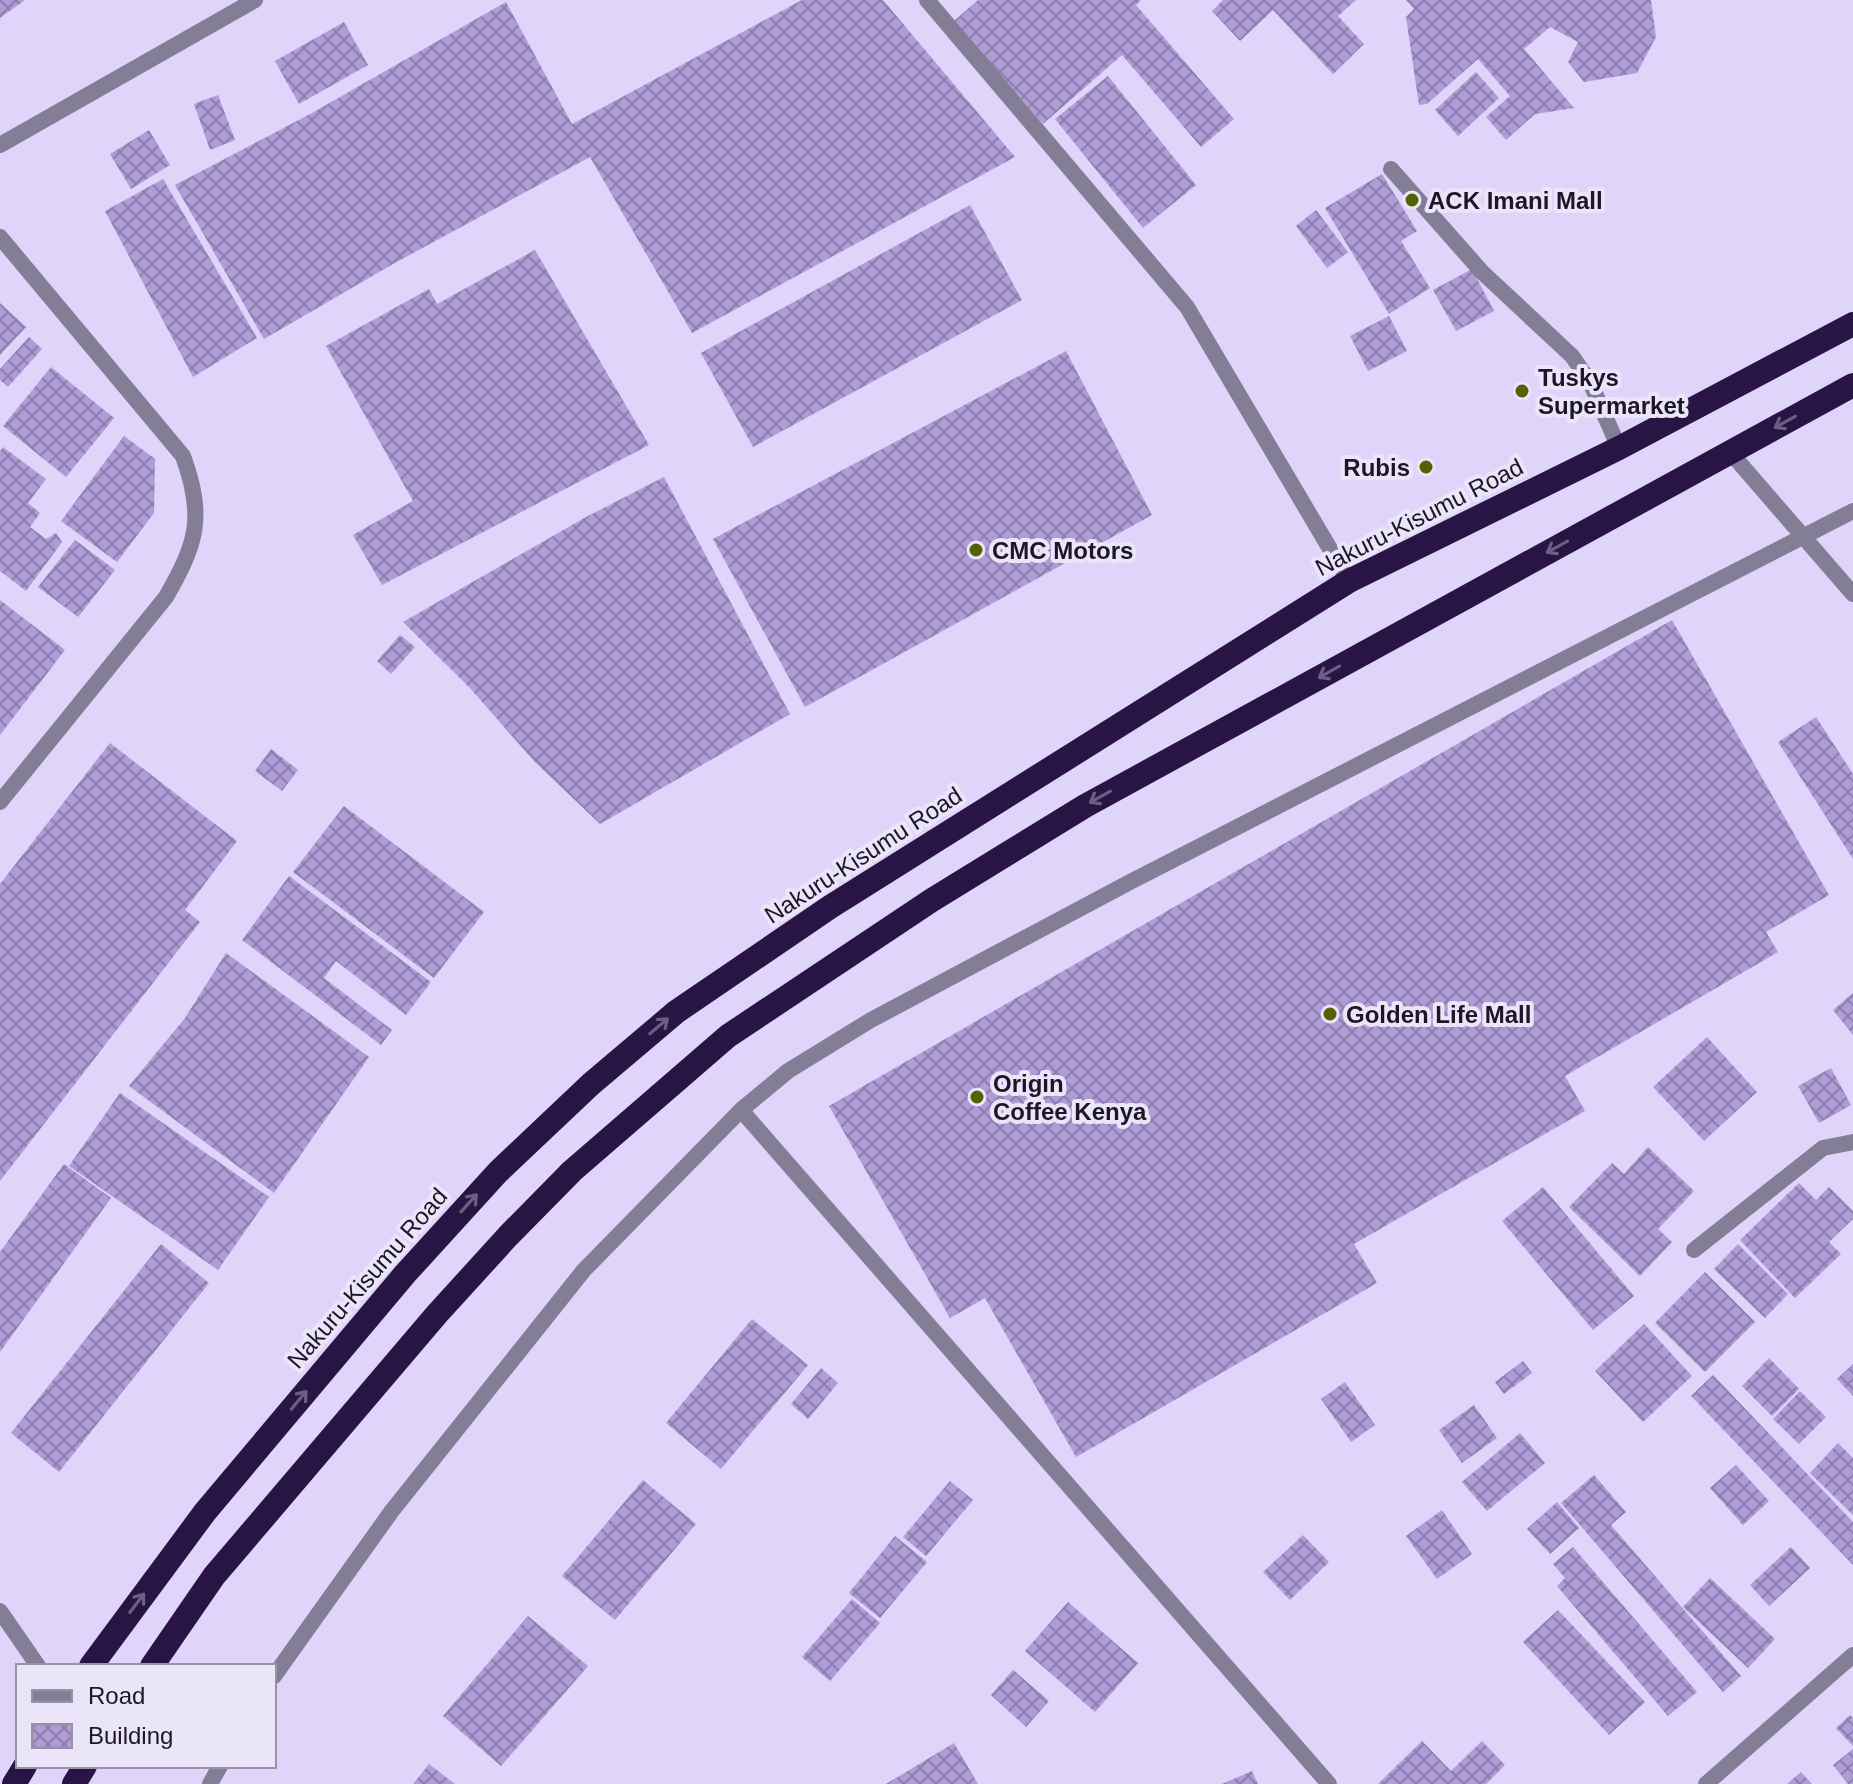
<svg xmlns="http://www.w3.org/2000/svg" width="1853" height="1784" viewBox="0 0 1853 1784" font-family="Arial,sans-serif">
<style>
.building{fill:url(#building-cross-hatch)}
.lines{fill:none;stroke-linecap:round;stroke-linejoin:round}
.lane{stroke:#847d96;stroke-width:16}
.street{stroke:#847d96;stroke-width:16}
.highway{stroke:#291545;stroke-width:24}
.oneway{stroke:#6d5e84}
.poi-dot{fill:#546203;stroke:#eae5f8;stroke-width:3}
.labels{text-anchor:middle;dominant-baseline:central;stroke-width:8;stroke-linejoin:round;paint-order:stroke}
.poi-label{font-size:24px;font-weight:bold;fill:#1c1627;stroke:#eae5f8;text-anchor:start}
.street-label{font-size:24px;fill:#1c1627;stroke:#eae5f8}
</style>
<defs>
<pattern id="building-cross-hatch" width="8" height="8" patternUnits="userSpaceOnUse" patternTransform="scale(2)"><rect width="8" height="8" fill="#af9cd7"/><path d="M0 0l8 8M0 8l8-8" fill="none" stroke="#8e7eae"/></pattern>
</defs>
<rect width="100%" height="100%" fill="#dfd4fa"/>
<path class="building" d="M0,0H25L0,18Z
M802,0H883L1015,157L692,333L590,157L393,264L264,339L175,185L312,113L506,2L572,124Z
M978,0H1141L1136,5L1234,119L1201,147L1122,55L1043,124L954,21Z
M1223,0H1356L1338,16L1364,44L1333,74L1273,10L1240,41L1212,11Z
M1406,0H1651L1656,37L1637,73L1584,82L1568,62L1578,42L1550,27L1524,49L1574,108L1535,114L1506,140L1486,117L1510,96L1478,59L1427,104L1419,105L1406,17L1414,9Z
M344,22L368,65L299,104L275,61Z
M1476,72L1499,98L1458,136L1435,110Z
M1108,76L1196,185L1143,228L1055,119Z
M218,95L235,140L210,150L194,104Z
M149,130L170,165L131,189L110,154Z
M1382,174L1417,231L1401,241L1430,288L1389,314L1325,208Z
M163,179L257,338L193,377L105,211Z
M970,205L1022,300L753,447L701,353Z
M1316,210L1348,252L1327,268L1296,226Z
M535,250L649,445L382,585L353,535L413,501L326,346L429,289L437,304Z
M1472,269L1494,311L1456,331L1433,290Z
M0,303L26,327L0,355Z
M1389,316L1407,351L1368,371L1350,336Z
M29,337L42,349L8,387L0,380V369Z
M1066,351L1152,515L805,707L713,539Z
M51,367L114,418L66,477L3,426Z
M124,436L155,459L154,513L117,562L61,521Z
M3,447L46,479L28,503L40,513L30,527L46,539L56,533L62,542L26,591L0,571V451Z
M664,477L790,714L600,824L534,761L469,687L403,622L586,517Z
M75,540L115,570L78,617L38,587Z
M0,600L65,650L0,735Z
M1672,620L1829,895L1766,932L1778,952L1565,1076L1585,1111L1354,1244L1377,1283L1076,1457L985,1298L950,1318L829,1106Z
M400,635L415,647L391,674L377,661Z
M1816,717L1853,774V859L1778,742Z
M110,743L237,841L185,910L200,922L0,1181V884Z
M271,749L298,770L282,791L255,771Z
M344,806L484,912L434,978L293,872Z
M289,876L431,982L406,1015L336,961L324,978L392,1030L381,1045L242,940Z
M226,953L369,1057L274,1193L129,1086L185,1018Z
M1853,993V1035L1833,1010Z
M1707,1037L1757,1092L1704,1141L1653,1087Z
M1831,1068L1851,1105L1819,1123L1798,1086Z
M120,1093L269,1197L218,1270L69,1166Z
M1648,1147L1694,1191L1658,1229L1672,1242L1640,1276L1569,1207L1612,1163L1624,1174Z
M64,1164L111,1198L0,1352V1252Z
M1799,1183L1816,1200L1829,1187L1853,1211V1219L1829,1242L1841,1254L1795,1298L1740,1240Z
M1543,1187L1634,1296L1593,1330L1502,1221Z
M161,1244L209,1283L59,1472L11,1433Z
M1738,1244L1788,1294L1765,1318L1714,1269Z
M1705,1272L1755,1322L1705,1372L1655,1323Z
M752,1319L808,1365L721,1469L666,1423Z
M1644,1324L1692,1376L1643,1422L1595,1371Z
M1769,1358L1799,1389L1772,1416L1742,1386Z
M1523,1361L1532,1373L1504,1394L1495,1382Z
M1853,1364V1396L1837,1379Z
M821,1368L838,1383L808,1419L791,1404Z
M1713,1375L1853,1522V1565L1691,1396Z
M1345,1382L1375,1425L1351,1442L1321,1399Z
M1800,1391L1826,1417L1799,1444L1773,1419Z
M1474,1405L1497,1438L1462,1463L1439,1430Z
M1520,1433L1545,1463L1487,1511L1462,1482Z
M1838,1443L1853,1458V1515L1810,1473Z
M1736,1465L1769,1501L1743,1525L1710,1488Z
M1594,1475L1626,1512L1611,1525L1741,1676L1723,1692L1561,1503Z
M643,1480L696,1524L615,1620L562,1576Z
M950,1481L973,1500L926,1556L903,1537Z
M1557,1502L1579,1528L1550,1554L1527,1529Z
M1442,1510L1472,1554L1437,1579L1406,1536Z
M1303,1535L1329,1562L1290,1600L1263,1572Z
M895,1536L927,1562L880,1618L849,1593Z
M1573,1547L1697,1692L1668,1716L1557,1586L1565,1578L1553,1564Z
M1791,1547L1810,1568L1769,1606L1750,1585Z
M1710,1578L1775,1639L1748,1668L1683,1607Z
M852,1599L880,1623L830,1681L802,1657Z
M1068,1602L1138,1663L1095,1712L1025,1651Z
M1558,1610L1645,1702L1609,1735L1523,1642Z
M528,1616L588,1666L501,1766L443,1716Z
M1013,1670L1049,1701L1026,1727L991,1695Z
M1850,1715L1853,1718V1746L1836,1728Z
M1422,1741L1451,1771L1482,1741L1505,1765L1486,1784H1378Z
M954,1743L978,1784H886Z
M1853,1749V1784H1848L1833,1765Z
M429,1764L455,1784H413Z
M1252,1771L1258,1784H1222Z
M1801,1772L1812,1784H1787Z"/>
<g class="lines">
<path class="lane" d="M1391,169L1482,272L1572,356L1590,382L1619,448
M1694,1250L1823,1148L1853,1142"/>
<path class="street" d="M927,0L1187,307L1349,581
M0,145L255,0
M0,237L183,456C205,517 197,543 166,597L0,802
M1730,452L1853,594
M741,1110L1329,1784
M0,1611L38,1666
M274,1676L391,1512L584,1270L741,1110L788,1071L871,1020L1130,882L1853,511
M210,1784L220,1766
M1706,1784L1853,1655"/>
<path class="highway" d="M91,1666L205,1512L405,1274L498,1172L591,1084L676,1012L830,907L1349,581L1619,448L1853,324
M152,1666L214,1576L437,1314L508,1236L572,1171L728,1036L932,900L1085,806L1853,385
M14,1784L25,1766
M74,1784L85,1766"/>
</g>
<defs><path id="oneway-shaft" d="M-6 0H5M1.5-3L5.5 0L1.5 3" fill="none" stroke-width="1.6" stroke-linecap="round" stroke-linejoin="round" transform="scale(2)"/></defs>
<g class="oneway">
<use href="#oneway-shaft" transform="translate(1785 422) rotate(151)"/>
<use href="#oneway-shaft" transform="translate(1557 547) rotate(151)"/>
<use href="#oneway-shaft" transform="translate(1329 672) rotate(151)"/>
<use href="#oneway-shaft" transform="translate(1100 797) rotate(151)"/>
<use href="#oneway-shaft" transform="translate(659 1026) rotate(-40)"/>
<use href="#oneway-shaft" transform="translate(469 1203) rotate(-48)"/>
<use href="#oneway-shaft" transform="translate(299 1400) rotate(-50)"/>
<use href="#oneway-shaft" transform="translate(137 1603) rotate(-53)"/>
</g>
<g class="poi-dot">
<circle cx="1412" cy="200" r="8"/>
<circle cx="1522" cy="391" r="8"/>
<circle cx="1426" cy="467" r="8"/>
<circle cx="976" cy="550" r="8"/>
<circle cx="1330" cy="1014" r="8"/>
<circle cx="977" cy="1097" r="8"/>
</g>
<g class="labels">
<g class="poi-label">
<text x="1428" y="200">ACK Imani Mall</text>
<text x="1538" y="377">Tuskys<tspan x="1538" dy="28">Supermarket</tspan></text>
<text x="1410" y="467" text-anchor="end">Rubis</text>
<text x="992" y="550">CMC Motors</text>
<text x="1346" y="1014">Golden Life Mall</text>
<text x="993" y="1083">Origin<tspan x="993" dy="28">Coffee Kenya</tspan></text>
</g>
<g class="street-label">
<text transform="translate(1419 517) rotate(-27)">Nakuru-Kisumu Road</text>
<text transform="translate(863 855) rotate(-33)">Nakuru-Kisumu Road</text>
<text transform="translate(367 1278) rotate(-49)">Nakuru-Kisumu Road</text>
</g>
</g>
<rect x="16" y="1664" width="260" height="104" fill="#eae5f8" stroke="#9892a4" stroke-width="2"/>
<rect x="32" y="1690" width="40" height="12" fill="#847d96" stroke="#9892a4" stroke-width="2"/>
<text x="88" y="1704" font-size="24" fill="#1c1627">Road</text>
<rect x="32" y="1724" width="40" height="24" fill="url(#building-cross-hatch)" stroke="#9892a4" stroke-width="2"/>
<text x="88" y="1744" font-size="24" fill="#1c1627">Building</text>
</svg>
